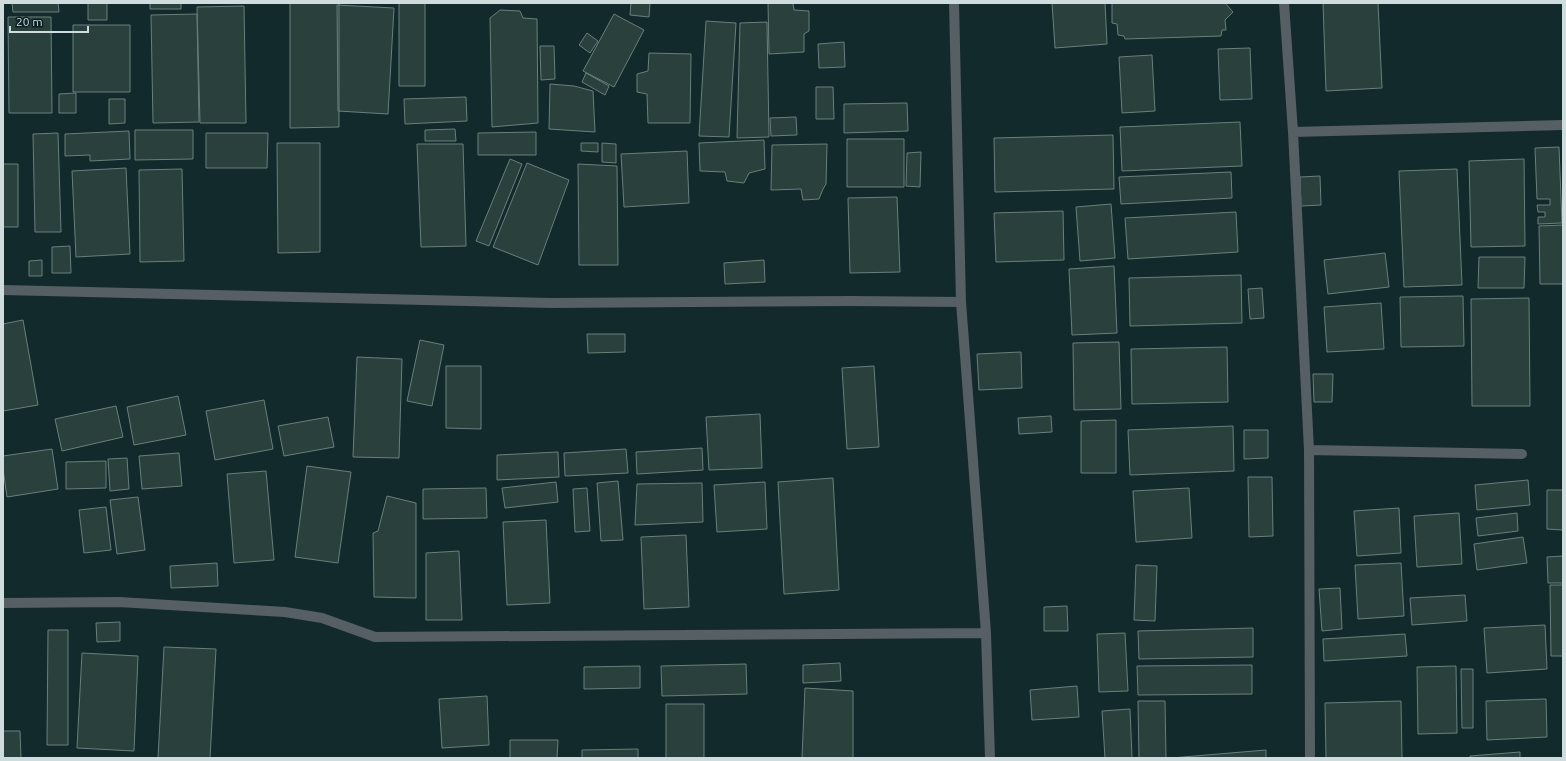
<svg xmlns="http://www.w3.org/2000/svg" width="1566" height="761" viewBox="0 0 1566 761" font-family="Ubuntu,sans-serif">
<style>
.building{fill:#29403c;stroke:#68807c}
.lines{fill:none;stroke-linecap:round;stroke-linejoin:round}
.street{stroke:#565f63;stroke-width:10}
</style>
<rect width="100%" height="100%" fill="#132a2c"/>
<path class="building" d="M12,3H58L59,12H13Z
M88,3H107V20H88Z
M150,3H181V9H150Z
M290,3H339V127L290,128Z
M399,3H425V86H399Z
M631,3H650L649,17L630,15Z
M768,3H793L794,10L809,11V31L804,34V52L769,54Z
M1052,3H1105L1107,44L1055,48Z
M1112,3H1225L1233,12L1225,20L1226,30H1222L1221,36L1125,39L1124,36L1118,35L1117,24L1112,23Z
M1323,3H1378L1382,88L1326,91Z
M337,5L394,8L388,114L338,111Z
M244,6L246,123H200L197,7Z
M500,10L520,11L523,18L537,19L538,123L492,127L490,18Z
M197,14L199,122L153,123L151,15Z
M614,14L644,30L614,87L583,71Z
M8,17H51L52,113H9Z
M706,21L736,23L729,137L699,136Z
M767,22L769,137L737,138L740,23Z
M73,25H130V92H73Z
M587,33L598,41L590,53L579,45Z
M844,42L845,67L819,68L818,44Z
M540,46H554L555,79L541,80Z
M1250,48L1252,99L1220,100L1218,49Z
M649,53L691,54L690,123H648L647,94L637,92V74L648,71Z
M1152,55L1155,111L1122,113L1119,57Z
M586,73L609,86L605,95L582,82Z
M550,84L574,86L593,91L595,132L549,129Z
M816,87H833L834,119H816Z
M76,93V113H59V94Z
M466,97L467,121L405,124L404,99Z
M109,99H125V123L109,124Z
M907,103L908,131L844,133V104Z
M796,117L797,135L771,136L770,118Z
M1240,122L1242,166L1122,171L1120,127Z
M455,129L456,141H425V130Z
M135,130H193V159L135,160Z
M129,131L130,159L90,161V155L65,156V134Z
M536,132V155H478V133Z
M58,133L61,232H35L33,134Z
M206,133H268L267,168H206Z
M1113,135L1114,189L995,192L994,138Z
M847,139H904V187H847Z
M764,140L765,169L749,173L744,183L727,181L725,172L700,171L699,143Z
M277,143H320V252L278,253Z
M581,143H598V152L581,151Z
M602,143L616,144V163L602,162Z
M417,144H463L466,246L421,247Z
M827,144L826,184L823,189L819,199L803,200L801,189L771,190L772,145Z
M1559,147L1562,223L1538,224V217H1545V212H1538L1537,205H1550V199H1537L1535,148Z
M687,151L689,203L624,207L621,154Z
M921,152L920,187L906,186L907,153Z
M510,159L522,164L489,246L476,241Z
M1524,159L1525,246L1471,247L1469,161Z
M527,163L569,180L538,265L493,247Z
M3,164H18V227H3Z
M578,164L617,166L618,265H579Z
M126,168L130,254L76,257L72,171Z
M182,169L184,261L140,262L139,170Z
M1457,169L1462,285L1404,287L1399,171Z
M1231,172L1232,198L1121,204L1119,177Z
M1320,176L1321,205L1301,206L1300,177Z
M897,197L900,272L850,273L848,198Z
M1111,204L1115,258L1080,261L1076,207Z
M1063,211L1064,260L996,262L994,213Z
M1236,212L1238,252L1128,259L1125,218Z
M1563,225V284H1540L1539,226Z
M70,246L71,273H52V247Z
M1385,253L1389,287L1328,294L1324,260Z
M1479,257H1525L1524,288H1478Z
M42,260V276H29V261Z
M764,260L765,282L725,284L724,263Z
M1114,266L1117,333L1072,335L1069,269Z
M1241,275L1242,323L1130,326L1129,278Z
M1262,288L1264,318L1250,319L1248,289Z
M1463,296L1464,346L1401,347L1400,297Z
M1529,298L1530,406H1472L1471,299Z
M1381,303L1384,349L1327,352L1324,307Z
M23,320L38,405L3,411V324Z
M587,334H625V352L588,353Z
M420,340L444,345L432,406L407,401Z
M1119,342L1121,409L1074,410L1073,343Z
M1227,347L1228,402L1132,404L1131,349Z
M1021,352L1022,388L979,390L977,354Z
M357,357L402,359L399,458L353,457Z
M446,366H481V429L446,428Z
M874,366L879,447L847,449L842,368Z
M1313,374H1333L1332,402H1314Z
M178,396L186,435L134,445L127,407Z
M264,400L273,449L215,460L206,411Z
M116,406L123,437L62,451L55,419Z
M760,414L762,468L709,470L706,417Z
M1051,416L1052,432L1019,434L1018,418Z
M328,417L334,447L284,456L278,426Z
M1116,420V473H1081V421Z
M1233,426L1234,471L1130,475L1128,430Z
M1244,430H1268V458L1244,459Z
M702,448L703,470L637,474L636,452Z
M52,449L58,489L7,497L3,469V456Z
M626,449L628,473L565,476L564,453Z
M558,452L559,477L497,480V455Z
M179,453L182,486L142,489L139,456Z
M127,458L129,489L110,491L108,459Z
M106,461V488L66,489V462Z
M307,466L351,472L338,563L295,557Z
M266,471L274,560L234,563L227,474Z
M1248,477H1272L1273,536L1249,537Z
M833,478L839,590L784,594L778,482Z
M1528,480L1530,505L1477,510L1475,485Z
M618,481L623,540L601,541L597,483Z
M556,482L558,502L505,508L502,488Z
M765,482L767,529L717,532L714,485Z
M702,483L703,522L635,525L637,484Z
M486,488L487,518L423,519V489Z
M587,488L590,531L575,532L573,489Z
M1189,488L1192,538L1136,542L1133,491Z
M1547,490H1563V530L1547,529Z
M387,496L416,503V598L374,597L373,533L378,531Z
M138,497L145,550L117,554L110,500Z
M106,507L111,550L84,553L79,510Z
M1399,508L1401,553L1357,556L1354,511Z
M1459,513L1462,564L1417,567L1414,516Z
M1517,513L1518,531L1478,536L1476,518Z
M546,520L550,603L507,605L503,522Z
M686,535L689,607L644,609L641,537Z
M1523,537L1527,563L1477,570L1474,544Z
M459,551L462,620H426V553Z
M1563,556V583H1548L1547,557Z
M217,563L218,586L171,588L170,566Z
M1401,563L1404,616L1358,619L1355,565Z
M1136,565L1157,566L1155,621L1134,620Z
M1550,585H1563V656H1551Z
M1340,588L1342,629L1322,631L1319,589Z
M1465,595L1467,621L1412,625L1410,598Z
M1067,606L1068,631H1044V607Z
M120,622V641L97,642L96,623Z
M1545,625L1547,669L1487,673L1484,628Z
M1253,628V657L1139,659L1138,631Z
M48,630H68V745H47Z
M1125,633L1128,691L1099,692L1097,634Z
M1405,634L1407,656L1324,661L1323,639Z
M164,647L216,649L210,758H158Z
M82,653L138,656L134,751L77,748Z
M840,663L841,681L803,683V665Z
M746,664L747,694L662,696L661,666Z
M1252,665V694L1138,695L1137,666Z
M640,666V688L584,689V667Z
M1456,666L1457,733L1418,734L1417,667Z
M1461,669H1473V728H1462Z
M1077,686L1079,717L1032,720L1030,690Z
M805,688L853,691V758H802Z
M487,696L489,745L442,748L439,699Z
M1546,699L1547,737L1487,740L1486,701Z
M1138,701H1165L1166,758H1139Z
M1401,701L1402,758H1326L1325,703Z
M666,704H704V758H666Z
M1130,709L1132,758H1105L1102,711Z
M3,731H20L21,758H3Z
M510,740H558L557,758H510Z
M638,749V758H582V750Z
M1266,750V758H1171Z
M1520,752V758H1470V756Z"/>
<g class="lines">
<path class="street" d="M954,3L961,302L986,633L990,758
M1284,3L1293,132L1309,450L1310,758
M1293,132L1563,125
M3,290L552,303L851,301L961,302
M1309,450L1522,454
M3,603L119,602L285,612L322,618L375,637L986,633"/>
</g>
<rect width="1566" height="761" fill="none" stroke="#cfdcdd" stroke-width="8"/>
<path d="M10 26v6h78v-6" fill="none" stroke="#cfdcdd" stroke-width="2"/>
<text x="16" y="26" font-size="12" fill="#cfdcdd" stroke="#092022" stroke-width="3" paint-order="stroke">20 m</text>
</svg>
